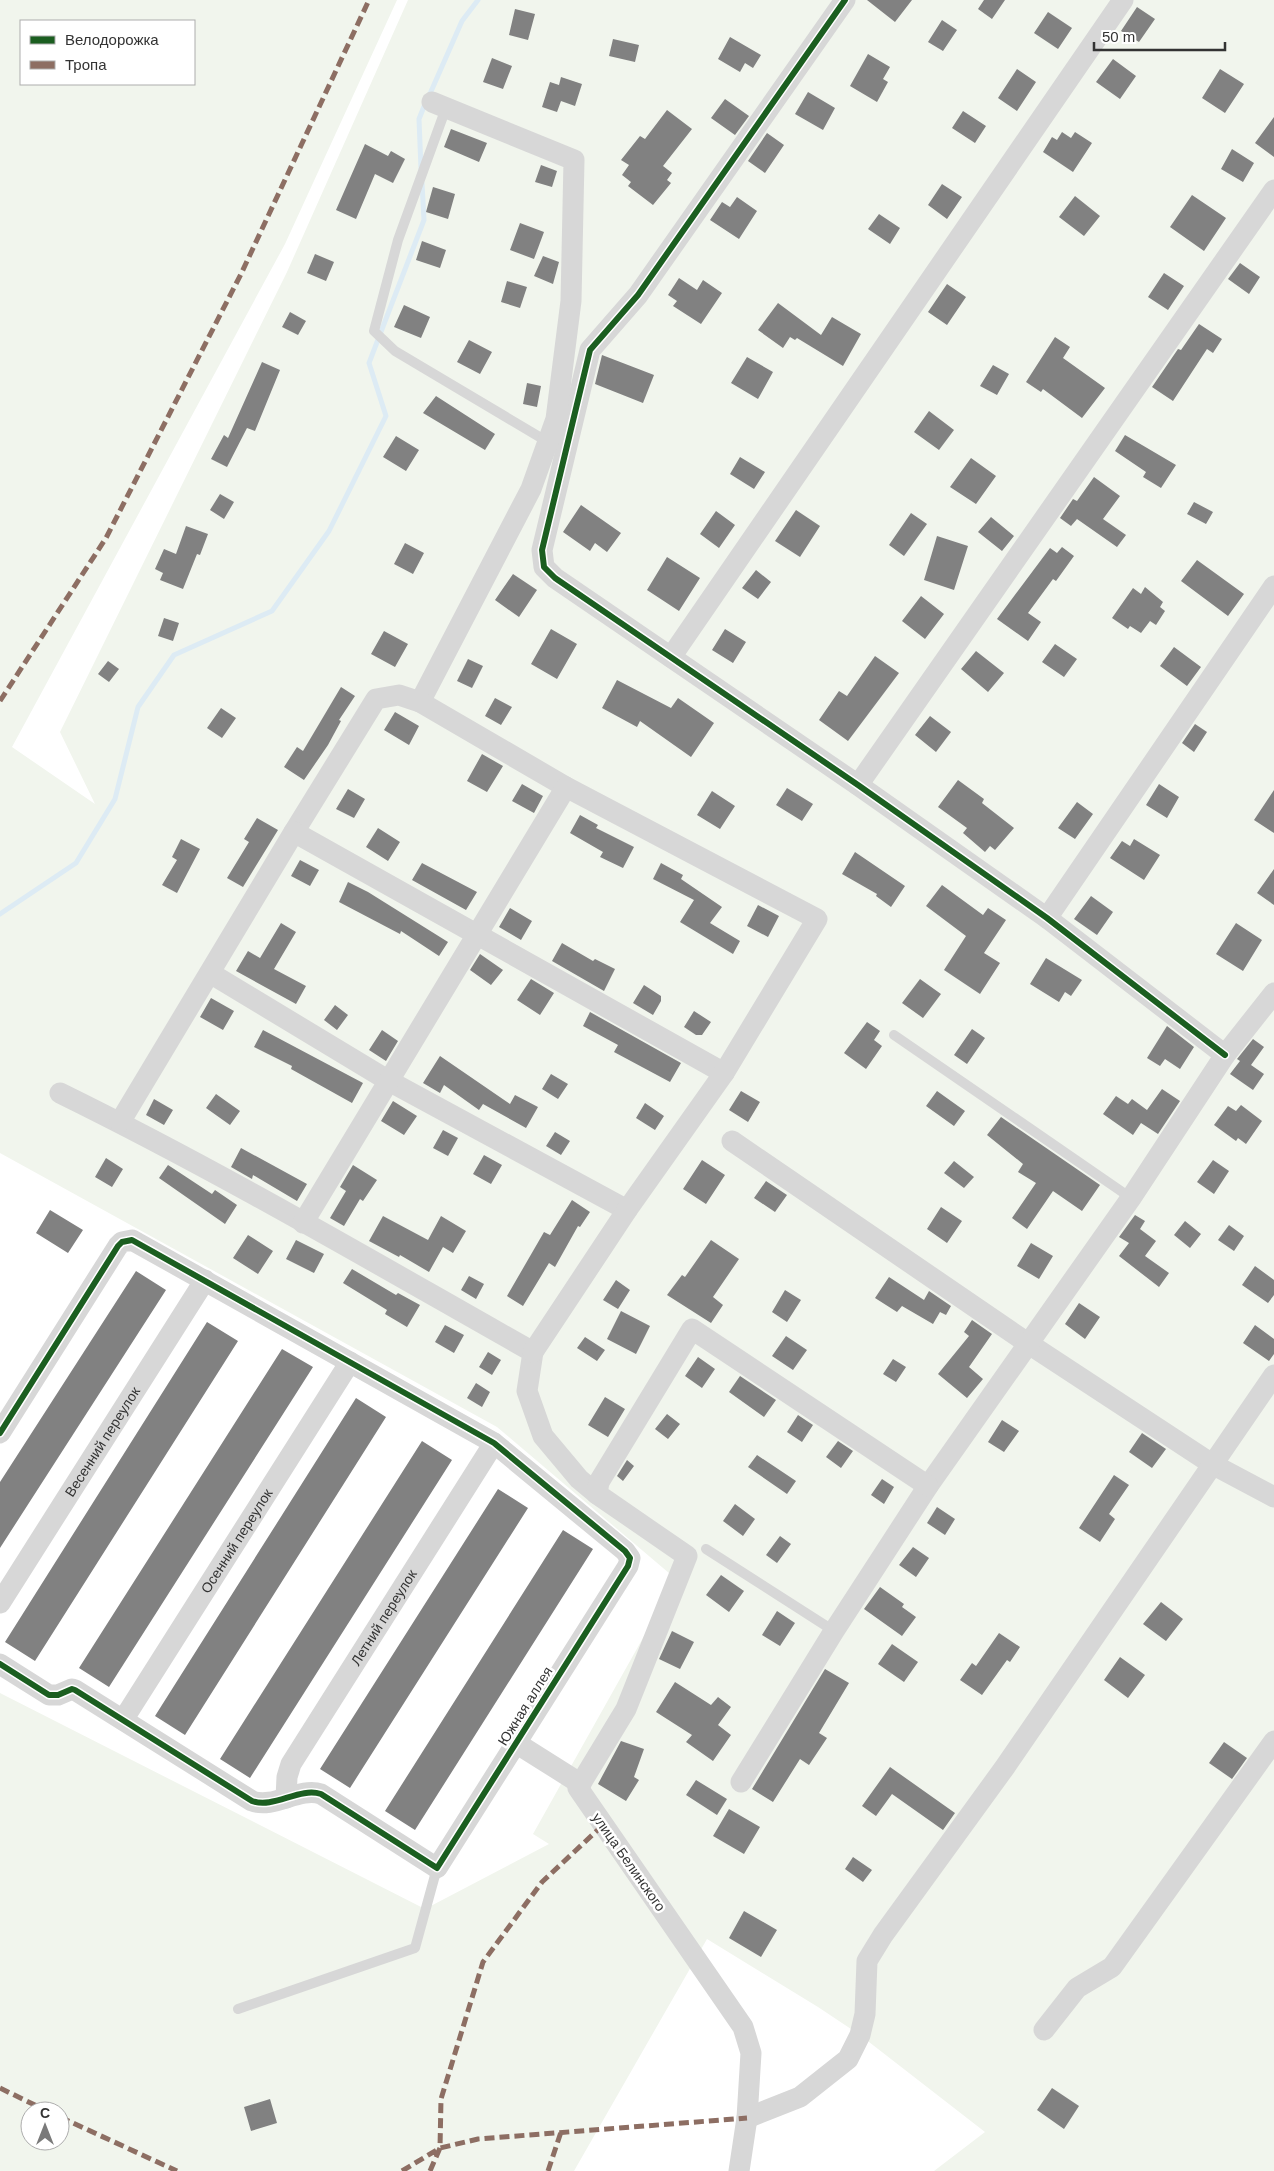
<svg xmlns="http://www.w3.org/2000/svg" width="1274" height="2171" viewBox="0 0 1274 2171" font-family="Helvetica,sans-serif">
<style>
.green{fill:#f1f5ed;fill-rule:evenodd}
.lines{fill:none;stroke-linecap:round;stroke-linejoin:round}
.stream{stroke:#ddebf4;stroke-width:5}
.building{fill:#818181}
.lane{stroke:#d7d7d7;stroke-width:10}
.street{stroke:#d7d7d7;stroke-width:21}
.quiet{stroke:#8d6e63;stroke-width:5;stroke-dasharray:10 5;stroke-linecap:butt}
.cycleway-casing{stroke:#fff;stroke-width:9}
.cycleway{stroke:#1b5e20;stroke-width:6}
.labels{text-anchor:middle;dominant-baseline:central;stroke-width:5;stroke-linejoin:round;paint-order:stroke}
.street-label{font-size:14px;fill:#333;stroke:#fff}
</style>
<rect width="100%" height="100%" fill="#fff"/>
<path class="green" d="M0,0H397L285,244L12,747L95,804L60,732L287,272L408,0H1274V2171H934L985,2132L860,2035L818,2007L707,1939L574,2171H0V1693L425,1909L549,1844L533,1834L676,1579L497,1427L0,1153ZM21,21H194V84H21ZM30,2111H60V2141H30Z"/>
<g class="lines">
<path class="stream" d="M429,96L462,21L478,0
M421,169L419,119L425,104
M0,914L76,863L115,799L138,707L174,655L272,611L329,531L386,416L369,363L424,220L422,183"/>
</g>
<path class="building" d="M867,0H912L895,22Z
M984,0H1005L992,19L978,9Z
M1137,7L1155,19L1139,42L1121,31Z
M515,9L535,14L528,40L509,35Z
M1048,12L1072,28L1058,49L1034,33Z
M942,20L957,30L943,51L928,42Z
M730,37L761,55L753,68L745,63L740,72L718,59Z
M613,39L639,45L635,62L609,56Z
M868,54L890,67L883,79L888,82L877,102L850,86Z
M492,58L512,66L503,89L483,82Z
M1113,59L1136,76L1120,99L1096,82Z
M1017,69L1036,82L1017,111L998,98Z
M1220,69L1244,84L1225,113L1202,98Z
M561,77L582,84L575,106L561,101L557,112L542,107L550,82L559,85Z
M808,92L835,108L823,130L795,114Z
M725,99L749,116L735,135L711,118Z
M667,110L692,129L663,166L672,173L667,180L671,183L653,205L628,186L631,182L622,175L629,165L621,160L640,136L645,139Z
M963,111L986,126L975,143L952,128Z
M1274,117V157L1255,143Z
M451,129L487,143L479,162L444,147Z
M1062,132L1071,138L1075,132L1092,143L1073,172L1043,152L1052,137L1057,140Z
M767,133L784,145L765,173L748,161Z
M365,144L388,156L391,151L405,159L393,183L375,174L356,219L336,210Z
M1232,149L1254,163L1243,182L1221,169Z
M541,165L557,171L552,187L535,182Z
M942,184L962,197L947,219L928,205Z
M433,187L455,194L448,219L426,212Z
M1192,195L1226,218L1204,251L1170,227Z
M1075,196L1100,216L1084,236L1059,217Z
M737,197L757,211L739,239L710,220L722,202L730,207Z
M879,214L900,228L890,244L868,229Z
M520,223L544,232L534,259L510,250Z
M422,241L446,250L440,268L416,260Z
M315,254L334,262L326,281L307,273Z
M543,256L559,262L553,284L534,276Z
M1240,263L1260,277L1249,294L1228,279Z
M1164,273L1184,286L1168,310L1148,297Z
M679,278L697,290L703,280L722,293L701,324L673,306L677,301L668,295Z
M507,281L527,287L520,308L501,302Z
M947,284L966,297L947,325L928,312Z
M778,303L821,335L832,317L861,334L843,366L797,338L795,340L790,337L783,348L758,330Z
M404,305L430,317L421,338L394,327Z
M290,312L306,321L298,335L282,327Z
M1199,324L1222,339L1213,353L1207,349L1173,401L1152,387L1178,349L1181,350Z
M1055,337L1070,347L1063,358L1105,388L1082,418L1043,389L1041,392L1026,382Z
M469,340L492,352L480,374L457,362Z
M602,355L654,375L643,403L595,384Z
M747,357L773,372L758,399L731,383Z
M262,362L280,370L255,431L247,428L227,467L211,459L224,435L228,438Z
M993,365L1009,374L997,395L980,386Z
M527,383L541,386L537,407L523,404Z
M436,396L495,434L485,450L423,413Z
M929,411L954,430L939,450L914,432Z
M1125,435L1176,465L1161,488L1143,477L1146,472L1115,451Z
M396,436L419,450L406,471L383,457Z
M740,457L765,472L754,489L730,474Z
M971,458L996,476L976,504L950,487Z
M1094,477L1120,496L1103,519L1126,535L1117,547L1077,519L1071,526L1060,518L1073,499L1077,501Z
M220,494L234,502L224,519L210,510Z
M1194,502L1213,512L1206,524L1187,514Z
M581,505L621,533L607,552L595,543L590,551L563,532Z
M796,510L820,526L800,557L775,541Z
M716,511L735,525L719,548L700,534Z
M911,513L927,524L904,556L889,545Z
M991,517L1014,536L1002,551L978,532Z
M186,526L208,534L200,555L197,554L183,589L160,580L163,573L155,569L164,549L176,554Z
M937,536L968,546L954,590L924,580Z
M405,543L424,553L413,574L394,564Z
M1062,547L1074,556L1056,581L1053,579L1028,613L1041,622L1028,641L997,619L1050,548L1057,553Z
M667,557L700,578L679,611L647,590Z
M1197,560L1244,594L1228,616L1181,581Z
M756,570L771,582L758,599L742,588Z
M513,574L537,590L519,617L495,600Z
M1145,587L1163,602L1160,607L1165,611L1156,625L1150,621L1141,633L1130,626L1128,629L1112,618L1133,588L1141,594Z
M921,596L944,614L925,639L902,621Z
M164,618L179,623L173,641L158,636Z
M551,629L577,644L557,679L531,664Z
M725,629L746,642L733,663L712,650Z
M384,631L408,644L395,667L371,654Z
M1055,644L1077,659L1064,677L1042,662Z
M1174,647L1201,667L1187,686L1160,666Z
M976,651L1004,673L988,692L961,669Z
M875,656L899,673L848,741L819,720L839,691L847,696Z
M468,659L483,666L472,688L457,681Z
M108,661L119,669L109,682L98,674Z
M617,680L671,708L678,698L714,723L691,757L640,721L637,727L602,708Z
M341,687L355,696L339,720L341,721L328,745L304,780L284,767L297,747L303,751Z
M495,698L512,707L501,725L485,716Z
M221,708L236,718L222,738L207,728Z
M395,712L419,726L409,745L384,730Z
M930,716L951,732L936,752L915,735Z
M1195,724L1207,732L1194,752L1182,743Z
M482,754L503,766L487,792L467,781Z
M958,780L984,799L982,803L1014,828L995,850L990,846L985,852L963,833L967,828L938,807Z
M522,784L543,796L534,813L512,801Z
M1159,784L1179,797L1167,818L1146,805Z
M787,788L813,804L802,821L776,805Z
M348,789L365,799L354,818L336,809Z
M1274,790V833L1254,820Z
M712,791L735,806L720,829L697,815Z
M1077,802L1093,814L1075,839L1058,828Z
M580,815L598,825L596,828L634,847L623,868L600,857L603,852L570,833Z
M257,818L278,830L243,887L227,878L249,842L244,839Z
M378,828L400,842L388,861L366,847Z
M181,839L200,849L177,893L162,885L177,860L172,857Z
M1134,839L1160,855L1144,880L1110,858L1122,841L1130,846Z
M855,852L905,886L891,907L876,896L877,894L842,874Z
M300,860L319,870L310,886L291,876Z
M422,863L477,892L466,910L412,880Z
M661,863L683,875L681,879L722,907L710,923L740,941L733,954L680,922L694,900L653,879Z
M1274,869V905L1257,893Z
M348,882L368,892L448,942L439,956L401,931L400,934L339,902Z
M942,885L983,915L988,908L1006,920L984,953L1000,963L980,994L944,970L966,936L926,906Z
M1091,896L1113,912L1097,935L1074,919Z
M758,905L779,916L768,937L747,926Z
M510,908L532,921L521,940L499,927Z
M281,923L296,932L274,969L306,986L296,1004L236,971L248,951L260,958Z
M1236,923L1262,940L1243,971L1216,954Z
M562,943L593,961L595,959L615,969L604,991L552,961Z
M480,954L503,970L491,985L470,970Z
M1046,958L1082,980L1071,996L1065,992L1059,1002L1030,984Z
M531,979L554,993L540,1015L517,1000Z
M920,979L941,994L923,1018L902,1003Z
M644,985L661,996V1001L653,1015L633,1003Z
M211,998L234,1011L223,1030L200,1017Z
M335,1005L348,1015L337,1030L324,1020Z
M694,1011L711,1022L702,1035H696L684,1027Z
M590,1012L681,1063L670,1082L614,1052L618,1045L583,1026Z
M867,1022L880,1031L874,1040L882,1046L866,1069L844,1053Z
M1167,1026L1194,1047L1180,1069L1165,1059L1160,1066L1147,1058Z
M972,1029L985,1038L967,1064L954,1055Z
M263,1030L363,1083L352,1103L291,1069L292,1066L254,1047Z
M382,1030L398,1041L386,1061L369,1050Z
M1253,1039L1264,1047L1251,1065L1264,1074L1253,1090L1230,1074L1240,1061L1237,1059Z
M440,1056L510,1104L515,1095L538,1107L526,1128L483,1104L479,1110L444,1085L440,1093L423,1083Z
M551,1074L568,1084L558,1099L542,1089Z
M1162,1089L1180,1101L1158,1134L1141,1123L1133,1135L1103,1114L1116,1096L1128,1104L1132,1099L1147,1110Z
M741,1091L760,1102L748,1122L729,1110Z
M937,1091L965,1111L954,1126L926,1106Z
M216,1094L240,1111L230,1125L206,1108Z
M154,1099L173,1110L164,1125L146,1115Z
M393,1101L417,1116L404,1135L381,1121Z
M645,1103L664,1116L655,1130L636,1118Z
M1241,1105L1262,1121L1246,1144L1238,1138L1236,1141L1214,1125L1228,1106L1236,1111Z
M1001,1117L1100,1185L1082,1211L1053,1191L1027,1229L1012,1218L1036,1183L1018,1172L1023,1164L987,1135Z
M443,1130L458,1138L448,1156L433,1148Z
M555,1132L570,1141L561,1155L546,1146Z
M241,1148L307,1184L297,1201L253,1175L252,1179L231,1167Z
M484,1155L502,1165L491,1184L473,1174Z
M106,1158L123,1169L112,1187L95,1177Z
M702,1160L725,1175L706,1204L683,1189Z
M1213,1160L1229,1171L1214,1194L1197,1182Z
M954,1161L974,1177L964,1188L944,1173Z
M168,1165L212,1194L215,1190L237,1205L225,1224L159,1178Z
M353,1165L377,1180L363,1201L360,1199L344,1226L330,1218L346,1191L340,1187Z
M766,1181L787,1195L775,1212L754,1198Z
M572,1200L590,1212L580,1227L578,1226L555,1267L549,1263L523,1306L507,1296L544,1232L550,1235Z
M941,1207L962,1221L947,1243L927,1229Z
M50,1210L83,1230L68,1253L36,1233Z
M1135,1215L1145,1221L1140,1229L1156,1241L1145,1256L1169,1273L1159,1287L1119,1256L1129,1243L1119,1237Z
M383,1216L428,1240L441,1216L466,1231L453,1253L443,1247L429,1272L400,1255L399,1257L369,1241Z
M1185,1221L1201,1234L1190,1248L1174,1235Z
M1229,1225L1244,1236L1234,1251L1218,1240Z
M248,1235L273,1251L258,1274L233,1258Z
M296,1240L324,1254L314,1273L286,1259Z
M711,1240L739,1259L713,1297L723,1305L711,1323L667,1295L682,1275L685,1277Z
M1031,1243L1053,1256L1039,1279L1017,1266Z
M1255,1266L1274,1280V1295L1268,1303L1242,1285Z
M352,1269L396,1295L398,1293L420,1305L407,1327L385,1314L387,1310L343,1283Z
M136,1271L166,1290L0,1548V1482Z
M469,1276L484,1284L476,1299L461,1290Z
M889,1277L924,1300L929,1291L951,1306L946,1315L940,1312L933,1324L902,1306L897,1312L875,1298Z
M616,1280L630,1290L618,1309L603,1300Z
M785,1290L801,1300L787,1322L772,1312Z
M1079,1303L1100,1317L1085,1339L1065,1324Z
M621,1311L650,1326L636,1354L607,1339Z
M972,1320L992,1334L969,1367L983,1379L967,1398L938,1374L969,1336L964,1332Z
M207,1322L238,1341L35,1661L5,1642Z
M445,1325L464,1335L454,1353L435,1342Z
M1255,1325L1274,1339V1354L1269,1361L1243,1343Z
M786,1336L807,1350L793,1370L772,1356Z
M585,1337L605,1350L597,1361L577,1348Z
M282,1349L313,1367L109,1687L79,1668Z
M488,1352L501,1360L492,1375L479,1367Z
M698,1357L715,1369L702,1388L685,1376Z
M893,1359L906,1367L896,1382L883,1374Z
M740,1376L776,1400L764,1417L729,1392Z
M476,1383L490,1392L482,1407L467,1398Z
M605,1397L625,1409L608,1437L588,1425Z
M356,1398L386,1417L185,1735L155,1716Z
M667,1414L680,1424L668,1439L655,1429Z
M798,1415L813,1425L802,1442L787,1432Z
M1002,1420L1019,1431L1004,1452L988,1442Z
M1142,1433L1166,1449L1152,1468L1129,1452Z
M422,1441L452,1460L250,1778L220,1759Z
M838,1441L853,1451L841,1468L826,1457Z
M757,1455L796,1481L787,1494L748,1467Z
M627,1460L634,1466L623,1481L617,1476Z
M1114,1475L1129,1485L1109,1514L1115,1519L1100,1542L1079,1528Z
M882,1479L894,1487L884,1504L871,1495Z
M498,1489L528,1508L350,1788L320,1769Z
M735,1504L755,1519L743,1536L723,1521Z
M937,1507L955,1519L945,1535L927,1523Z
M563,1530L593,1549L415,1830L385,1811Z
M780,1536L791,1544L777,1563L766,1555Z
M913,1547L929,1558L916,1577L899,1565Z
M721,1575L744,1591L729,1612L706,1595Z
M880,1587L904,1604L902,1607L916,1617L902,1636L864,1609Z
M1161,1602L1183,1619L1166,1641L1143,1624Z
M777,1611L795,1623L780,1646L762,1635Z
M672,1631L694,1642L680,1669L659,1659Z
M999,1633L1020,1647L1010,1662L1007,1660L982,1695L960,1680L972,1663L976,1666Z
M892,1644L918,1662L904,1682L878,1664Z
M1120,1657L1145,1675L1128,1698L1104,1680Z
M825,1669L849,1683L819,1733L827,1738L809,1765L800,1759L773,1802L752,1789Z
M675,1682L711,1705L718,1697L731,1707L718,1725L731,1735L713,1761L686,1742L692,1735L656,1712Z
M621,1741L644,1749L634,1777L639,1780L626,1801L598,1784Z
M1224,1742L1247,1758L1232,1779L1209,1763Z
M890,1767L955,1813L943,1830L892,1794L876,1816L862,1806Z
M696,1780L727,1799L717,1815L686,1795Z
M729,1809L760,1827L744,1854L713,1836Z
M853,1857L872,1870L863,1882L845,1869Z
M744,1911L777,1930L761,1957L729,1938Z
M1052,2088L1079,2106L1064,2129L1037,2110Z
M270,2099L277,2123L251,2131L244,2107Z"/>
<g class="lines">
<path class="lane" d="M446,108L398,240L374,331L395,351L548,442
M894,1035L1131,1198
M706,1549L834,1631
M238,2009L415,1948L437,1868"/>
<g class="street">
<path d="M845,0L638,295L590,350L542,550L544,567L555,578L858,785L1047,918L1225,1055"/>
<path d="M671,657L1123,0"/>
<path d="M420,702L531,489L556,419L571,301L574,160L432,102"/>
<path d="M858,785L1274,190"/>
<path d="M566,787L420,702L399,695L376,699L294,832L724,1073"/>
<path d="M1047,918L1274,586"/>
<path d="M210,973L389,1081L627,1210"/>
<path d="M60,1093C221,1172 377,1264 533,1352L527,1391L543,1436L579,1479L597,1494"/>
<path d="M120,1122L294,832"/>
<path d="M732,1141L1029,1344L1212,1464L1274,1497"/>
<path d="M303,1223L566,787L817,919L724,1073L627,1210L533,1352"/>
<path d="M0,1433L118,1246L122,1242L132,1240L494,1443L625,1551L630,1558L628,1566L437,1868L321,1794C299,1787 274,1809 252,1801L75,1690L72,1689L58,1695H49L0,1664"/>
<path id="s1" d="M0,1603L205,1280"/>
<path id="s2" d="M123,1720L350,1362"/>
<path d="M516,1743L581,1784"/>
<path d="M741,1782L834,1631L928,1486L1131,1198L1225,1055L1274,993"/>
<path id="s3" d="M286,1798L287,1777L291,1764L494,1443"/>
<path d="M1044,2030L1077,1988L1112,1967L1274,1741"/>
<path d="M747,2118L800,2097L848,2059L860,2035L865,2014L867,1961L883,1935L1005,1767L1274,1375"/>
<path d="M739,2171L747,2118L751,2053L743,2027L578,1788L626,1709L687,1556L597,1494L599,1482L692,1329L928,1486"/>
</g>
<path class="quiet" d="M0,701L106,538L241,274L369,0
M0,2088L47,2111
M60,2117L177,2171
M402,2171L440,2148L478,2139L747,2118
M430,2171L440,2148L441,2099L483,1962L542,1882L603,1825
M548,2171L561,2132"/>
<defs>
<path id="cycleway" d="M845,0L638,295L590,350L542,550L544,567L555,578L858,785L1047,918L1225,1055
M0,1433L118,1246L122,1242L132,1240L494,1443L625,1551L630,1558L628,1566L437,1868L321,1794C299,1787 274,1809 252,1801L75,1690L72,1689L58,1695H49L0,1664"/>
</defs>
<use href="#cycleway" class="cycleway-casing"/>
<use href="#cycleway" class="cycleway"/>
</g>
<g class="labels">
<g class="street-label">
<text stroke="none"><textPath href="#s1" startOffset="191">Весенний переулок</textPath></text>
<text stroke="none"><textPath href="#s2" startOffset="212">Осенний переулок</textPath></text>
<text stroke="none"><textPath href="#s3" startOffset="208">Летний переулок</textPath></text>
<text transform="translate(525 1706) rotate(-58)">Южная аллея</text>
<text transform="translate(629 1862) rotate(55)">улица Белинского</text>
</g>
</g>
<rect x="20" y="20" width="175" height="65" fill="#ffffff" stroke="#adadad"/>
<rect x="30" y="36" width="25" height="8" fill="#1b5e20" stroke="#adadad"/>
<text x="65" y="45" font-size="15" fill="#333333">Велодорожка</text>
<rect x="30" y="61" width="25" height="8" fill="#8d6e63" stroke="#adadad"/>
<text x="65" y="70" font-size="15" fill="#333333">Тропа</text>
<g transform="translate(45 2126)"><circle r="24" fill="#ffffff" stroke="#adadad"/>
<path d="M0-4L9 19L0 12L-9 19Z" fill="#7a7a7a"/>
<text y="-8" font-size="14" font-weight="bold" text-anchor="middle" fill="#333333">С</text>
</g>
<path d="M1094 42v8h131v-8" fill="none" stroke="#333333" stroke-width="2.5"/>
<text x="1102" y="42" font-size="15" fill="#333333" stroke="#ffffff" stroke-width="4" paint-order="stroke">50 m</text>
</svg>
